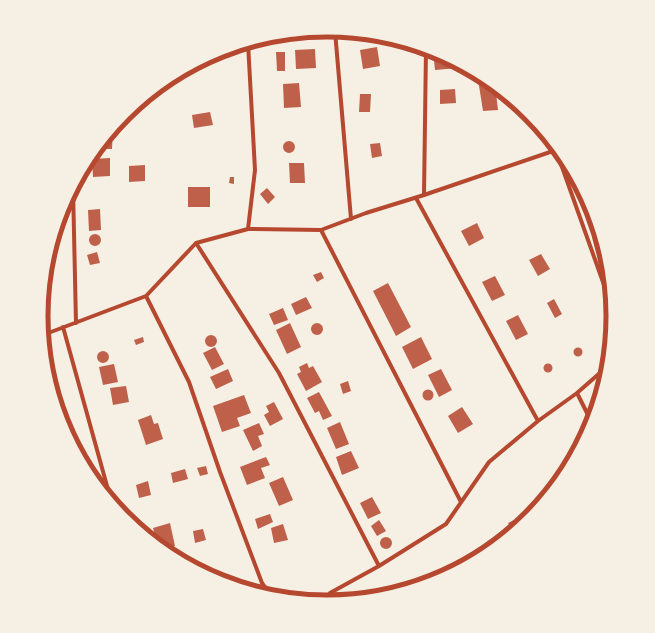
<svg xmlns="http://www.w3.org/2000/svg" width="655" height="633" viewBox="0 0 655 633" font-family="Raleway,sans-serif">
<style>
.building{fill:#bf614a}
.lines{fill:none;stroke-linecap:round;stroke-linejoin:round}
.minor{stroke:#b5482f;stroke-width:4}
.rim{fill:none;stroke:#b5482f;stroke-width:5}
</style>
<rect width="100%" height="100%" fill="#f6efe4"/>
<path class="building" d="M377,47L380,66L363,69L360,50Z
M315,49L316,68L296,69L295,50Z
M433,51L459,63V68L435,70Z
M276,52H285V71H277Z
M198,62L199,65L197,69H192L190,67Z
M477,73L495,85L498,110L483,111Z
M299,83L301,107L284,108L283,84Z
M455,89L456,103L440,104V90Z
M360,94H371L370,112H359Z
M210,112L213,125L194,128L192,115Z
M113,128L112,149H96L104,140Z
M283 147a6 6 0 1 1 12 0a6 6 0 1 1-12 0Z
M380,143L382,156L372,158L370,144Z
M110,158V176L93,177L92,159Z
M289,163H304L305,183H290Z
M145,165V181L129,182V166Z
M230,177H234V184L229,183Z
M188,187H210V207H188Z
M267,188L275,197L268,204L260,194Z
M100,209L101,230L89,231L88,210Z
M477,223L484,238L469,246L461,231Z
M89 240a6 6 0 1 1 12 0a6 6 0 1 1-12 0Z
M97,252L100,263L90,265L87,255Z
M541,254L550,269L538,276L529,260Z
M321,272L324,278L317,282L313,275Z
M495,276L505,295L492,301L482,282Z
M388,283L411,327L396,336L373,291Z
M306,297L312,308L296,315L291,304Z
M554,299L562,314L555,318L547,303Z
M283,308L288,320L274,325L269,314Z
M518,315L528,334L516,340L506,321Z
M290,323L301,347L287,354L276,330Z
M311 329a6 6 0 1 1 12 0a6 6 0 1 1-12 0Z
M205 341a6 6 0 1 1 12 0a6 6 0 1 1-12 0Z
M143,337L144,342L136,345L134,340Z
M421,337L432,359L413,369L402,347Z
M215,347L224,364L212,370L203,353Z
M573.5 352a4.5 4.5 0 1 1 9 0a4.5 4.5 0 1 1-9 0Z
M97 357a6 6 0 1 1 12 0a6 6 0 1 1-12 0Z
M307,363L309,368L313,366L322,382L306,391L297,374L301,372L299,367Z
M543.5 368a4.5 4.5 0 1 1 9 0a4.5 4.5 0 1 1-9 0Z
M114,364L118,382L103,385L99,367Z
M228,369L233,381L216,389L210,377Z
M441,369L452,390L439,397L428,375Z
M348,381L351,391L343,394L340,384Z
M126,386L129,402L113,405L110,388Z
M422.5 395a5.5 5.5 0 1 1 11 0a5.5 5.5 0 1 1-11 0Z
M319,392L332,416L323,420L319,411L315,413L307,398Z
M244,395L251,413L237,418L240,426L222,432L213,406Z
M274,402L283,419L270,426L264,415L269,412L266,406Z
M462,407L473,424L458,433L448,416Z
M151,415L154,424L158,423L163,439L146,445L138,420Z
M340,422L349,444L336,449L327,428Z
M259,423L264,434L258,436L262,446L253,451L243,430Z
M351,451L359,468L342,475L336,457Z
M266,457L270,465L261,468L265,478L247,485L240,467Z
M206,466L208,474L200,476L197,468Z
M185,469L188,479L173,483L171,473Z
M568,471L566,476L560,482L557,476Z
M283,477L293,500L279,506L269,483Z
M148,481L151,495L139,498L136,485Z
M372,497L381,513L368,519L360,503Z
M270,514L273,522L258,529L255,519Z
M379,520L386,531L377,536L371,526Z
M514,520L519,528L514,533L508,523Z
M170,523L175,546L162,550L158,546L153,528Z
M283,524L288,540L274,543L271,528Z
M203,529L206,540L195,543L193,531Z
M380 543a6 6 0 1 1 12 0a6 6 0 1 1-12 0Z
M506,538V539L487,555L484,549Z"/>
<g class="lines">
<path class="minor" d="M335,31L351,219
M556,150L614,313
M73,187L76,323
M424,195L426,48
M416,198L538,421
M248,229L255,170L248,43
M321,230L461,502
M196,243L279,373L379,566
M146,296L189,382L220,472L262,583L272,597
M63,327L112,504
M43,335L146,296L196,243L248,229L321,230L366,213L424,195L559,149
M577,393L593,425
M323,603L330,593L379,566L446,524L489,462L538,421L577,393L609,365"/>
</g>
<path d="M0 0H655V633H0ZM48 316a279 279 0 1 1 558 0a279 279 0 1 1-558 0Z" fill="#f6efe4" fill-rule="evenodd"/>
<path class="rim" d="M48 316a279 279 0 1 1 558 0a279 279 0 1 1-558 0Z"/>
</svg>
